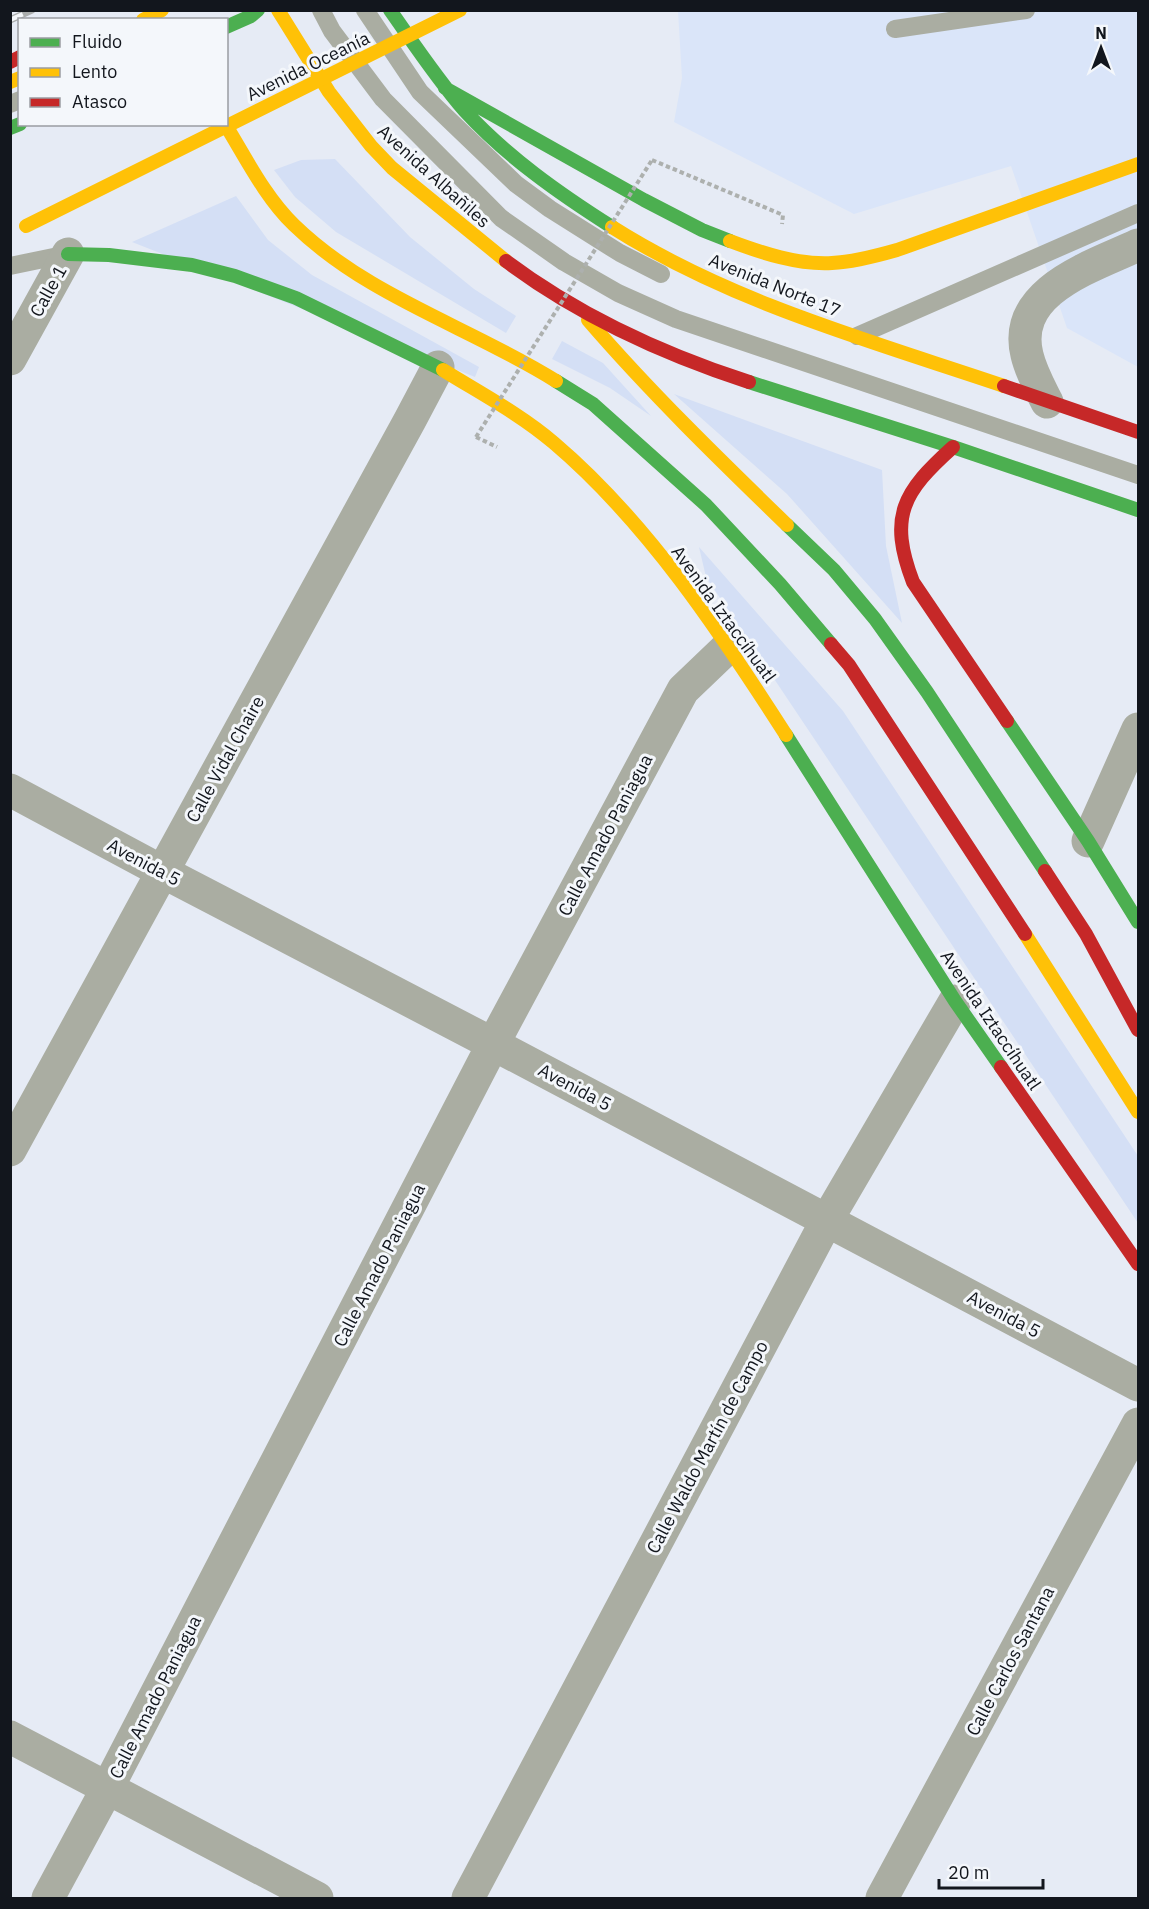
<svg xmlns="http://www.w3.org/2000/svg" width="1149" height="1909" viewBox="0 0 1149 1909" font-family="'IBM Plex Sans',sans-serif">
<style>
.built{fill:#dae5f9}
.green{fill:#d4dff5}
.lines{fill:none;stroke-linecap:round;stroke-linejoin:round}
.path{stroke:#adb0ae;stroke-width:4;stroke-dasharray:4.5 3;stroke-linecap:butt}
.lane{stroke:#aaada2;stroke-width:18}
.street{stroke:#aaada2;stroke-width:33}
.fast{stroke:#4caf50;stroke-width:14}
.slow{stroke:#ffc107;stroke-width:14}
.jam{stroke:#c62828;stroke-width:14}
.rail-casing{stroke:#aaadad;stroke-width:7}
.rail{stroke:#f4f7fb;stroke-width:4.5;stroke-dasharray:14;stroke-linecap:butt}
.path-bridge{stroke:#adb0ae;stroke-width:4;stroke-dasharray:4.5 3;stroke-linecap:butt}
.slow-bridge{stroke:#ffc107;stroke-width:14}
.labels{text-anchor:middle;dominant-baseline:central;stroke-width:6;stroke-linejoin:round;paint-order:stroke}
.street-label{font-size:18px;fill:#12161d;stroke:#f4f7fb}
</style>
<rect width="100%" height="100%" fill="#e6ebf5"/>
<path class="built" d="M678,11H1138V367L1067,328L1011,166L854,214L674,122L682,78Z"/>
<path class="green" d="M335,159L410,237L474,289L516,316L506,333L336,232L295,197L274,170L301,160Z
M236,196L268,240L312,275L479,367L475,377L132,242Z
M562,341L603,363L651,416L610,388L552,359Z
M674,394L882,470L886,546L902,623L787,494Z
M699,547L843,711L1138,1156V1223L706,577Z"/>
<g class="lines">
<path class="path" d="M652,160L783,215L782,224
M476,437L497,447"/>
<path class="lane" d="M321,10L332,31L383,99L501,218L564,262L618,293L676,319L1138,475
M365,10L420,92L516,184L550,209L620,253L661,274
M895,29L1026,10
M10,104L20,100
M10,266L68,254
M857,336L1138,213"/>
<path class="street" d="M10,359L68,254
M1047,402C1039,386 1031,372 1027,355C1011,290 1094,266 1138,245
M10,790L163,872L493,1044L1138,1385
M1088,841L1138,729
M10,1150L410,420L438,367
M10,1737L317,1898
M48,1898L108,1787L493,1044L683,690L729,646
M468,1898L827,1220L955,1001
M882,1898L1138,1424"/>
<path class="fast" d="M390,10C414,44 437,79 464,110C507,157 560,194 612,227
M226,27L251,16L258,10
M445,88L644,200L702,230L730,241
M10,128L20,124
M68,254L109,255L192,265L235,276L296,298L443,370
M556,381L593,404L706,505L780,584L831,644
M749,382L953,447L1138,510
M787,525L834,570L875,619L927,692L1045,871
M1007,721L1088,841L1138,922
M786,735L955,1001L1001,1067"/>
<path class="slow" d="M278,10L329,92L371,146L392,168L506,261
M143,20L162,10
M10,82L20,78
M225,124C246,158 265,197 294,225C368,297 470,327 556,381
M612,227C732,303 871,341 1004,386
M730,241C762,253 798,265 832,263C854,262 876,256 897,250L1138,164
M588,320C650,392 719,459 787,525
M443,370C480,393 520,414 554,443C647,522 720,632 786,735
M1025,934L1138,1112"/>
<path class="jam" d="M10,62L20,57
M506,261C578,315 663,354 749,382
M1004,386L1138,432
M953,447C903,492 888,516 913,582L1007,721
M831,644L849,665L1025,934
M1045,871L1086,934L1138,1030
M1001,1067L1138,1264"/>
<defs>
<path id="rail" d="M10,20L32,10"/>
</defs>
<use href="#rail" class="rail-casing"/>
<use href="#rail" class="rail"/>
<path class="path-bridge" d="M476,437L652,160"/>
<path class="slow-bridge" d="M26,226L460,10"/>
</g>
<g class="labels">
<g class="street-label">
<text transform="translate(308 66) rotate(-26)">Avenida Oceanía</text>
<text transform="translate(434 176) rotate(42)">Avenida Albañiles</text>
<text transform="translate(775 285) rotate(22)">Avenida Norte 17</text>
<text transform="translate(48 291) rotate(-61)">Calle 1</text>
<text transform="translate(724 614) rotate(54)">Avenida Iztaccíhuatl</text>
<text transform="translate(225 759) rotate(-61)">Calle Vidal Chaire</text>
<text transform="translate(605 835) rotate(-62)">Calle Amado Paniagua</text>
<text transform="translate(144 862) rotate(28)">Avenida 5</text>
<text transform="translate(991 1020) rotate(56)">Avenida Iztaccíhuatl</text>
<text transform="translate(575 1087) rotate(28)">Avenida 5</text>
<text transform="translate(379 1265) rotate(-63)">Calle Amado Paniagua</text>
<text transform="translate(1004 1314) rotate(28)">Avenida 5</text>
<text transform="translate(707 1447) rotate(-62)">Calle Waldo Martín de Campo</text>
<text transform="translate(1010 1661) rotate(-62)">Calle Carlos Santana</text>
<text transform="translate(155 1697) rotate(-63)">Calle Amado Paniagua</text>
</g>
</g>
<rect width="1149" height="1909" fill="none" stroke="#12161d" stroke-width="24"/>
<rect x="18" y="18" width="210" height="108" fill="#f4f7fb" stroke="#9a9da2" stroke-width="1.5"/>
<rect x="30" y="38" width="30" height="9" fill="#4caf50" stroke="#9a9da2" stroke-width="1.5"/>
<text x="72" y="48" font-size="18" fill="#12161d">Fluido</text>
<rect x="30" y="68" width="30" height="9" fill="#ffc107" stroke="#9a9da2" stroke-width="1.5"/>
<text x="72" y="78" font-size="18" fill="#12161d">Lento</text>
<rect x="30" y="98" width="30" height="9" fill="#c62828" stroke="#9a9da2" stroke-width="1.5"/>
<text x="72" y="108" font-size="18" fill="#12161d">Atasco</text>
<g transform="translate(1101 48)" stroke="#f4f7fb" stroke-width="4.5" paint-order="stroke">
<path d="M0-4.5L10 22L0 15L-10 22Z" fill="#12161d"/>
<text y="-9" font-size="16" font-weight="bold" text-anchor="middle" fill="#12161d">N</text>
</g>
<path d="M939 1879v9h104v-9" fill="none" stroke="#12161d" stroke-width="3"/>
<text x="948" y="1879" font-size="18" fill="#12161d" stroke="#f4f7fb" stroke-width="4.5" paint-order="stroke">20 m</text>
</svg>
